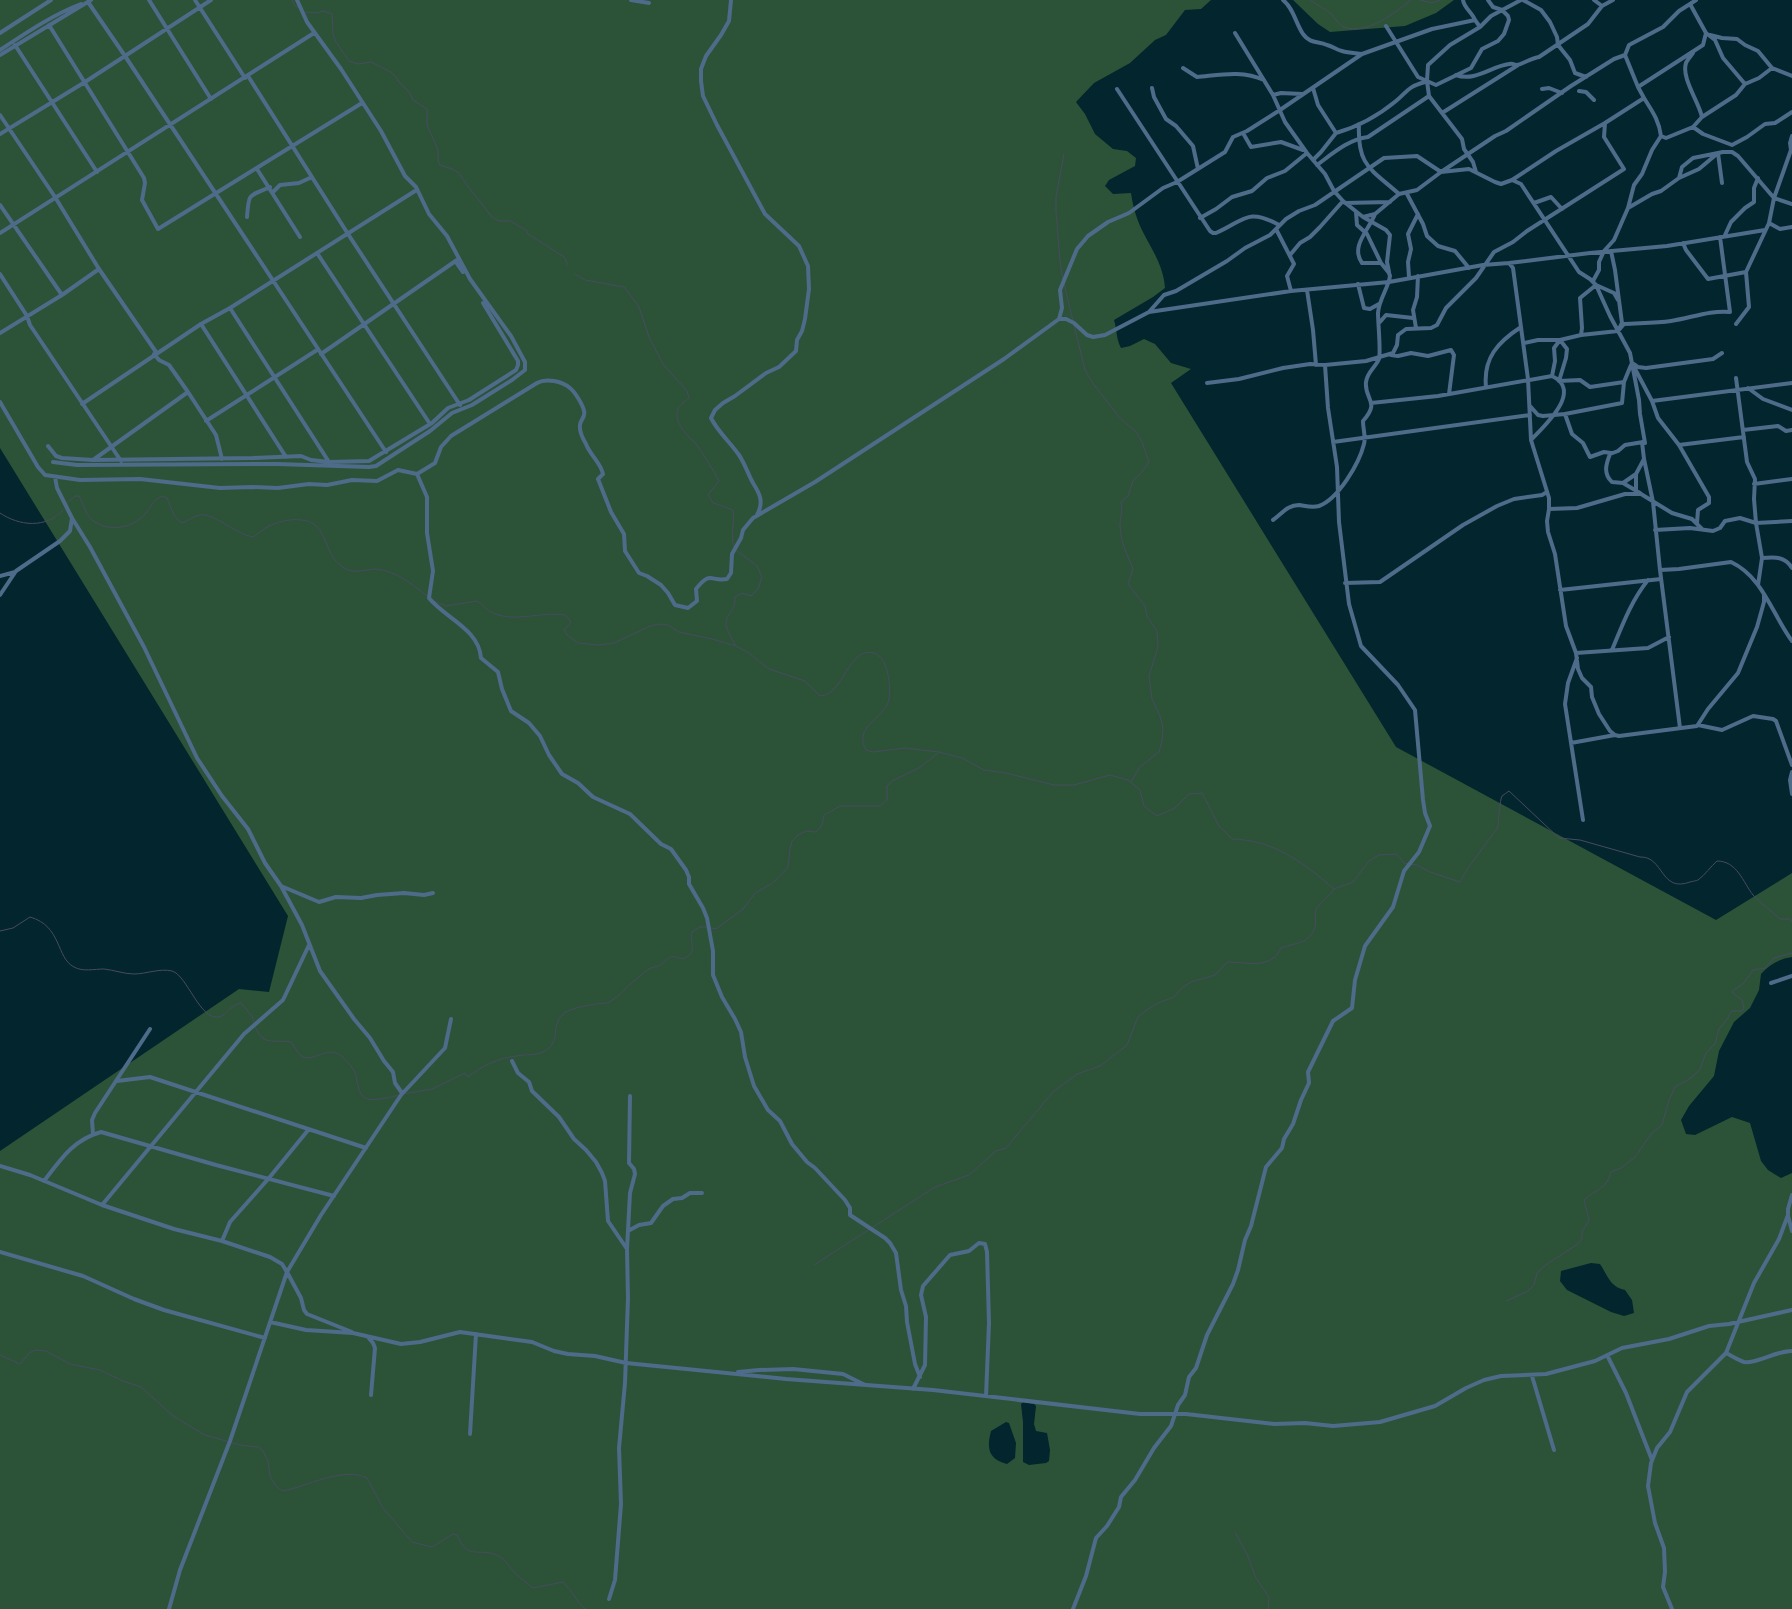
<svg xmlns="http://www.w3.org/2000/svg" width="1792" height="1609" viewBox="0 0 1792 1609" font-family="'Titillium Web',sans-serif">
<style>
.green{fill:#2c5337;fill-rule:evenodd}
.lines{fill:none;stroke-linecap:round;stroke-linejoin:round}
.stream{stroke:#484a62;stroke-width:1}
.minor{stroke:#4e6b8a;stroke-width:4}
</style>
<rect width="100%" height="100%" fill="#03252d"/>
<path class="green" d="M0,0H1211L1201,9L1185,10L1166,35L1155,40L1130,63L1094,83L1076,102L1085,114L1095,134L1113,149L1127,151L1136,158L1135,166L1109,180L1105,186L1113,194L1131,193C1133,207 1137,221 1144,234C1153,251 1164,268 1165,288L1153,297L1114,320C1117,329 1116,339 1121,348L1130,346L1144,339L1155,344L1171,363L1191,369L1171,383L1396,747L1716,920L1792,873V957C1779,959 1770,964 1761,974L1759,990L1750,1008L1734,1022L1719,1051L1714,1076L1689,1106L1681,1120L1686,1134L1695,1135L1732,1117L1750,1123L1761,1161L1768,1170L1781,1178L1792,1173V1609H0V1151L239,989L269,992L288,916L0,448ZM1591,1263L1600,1264C1608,1276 1610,1287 1625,1290L1632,1300L1634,1313L1624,1316L1611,1312L1567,1290L1560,1281L1561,1271ZM1023,1402L1034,1404L1036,1406L1034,1424L1036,1431L1047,1433L1050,1450L1049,1461L1046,1463L1029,1465L1023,1462V1422L1021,1404ZM1006,1422L1009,1423L1016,1443L1015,1458L1007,1464C987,1459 987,1447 991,1431Z
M1293,0H1454L1436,13L1405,26L1330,32L1318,24Z"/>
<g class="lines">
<path class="stream" d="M292,0L295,6L300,8
M1310,0C1317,5 1324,8 1330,13C1335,17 1338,25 1344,27C1366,36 1396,12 1411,0
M1420,0L1432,3L1440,0
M305,12L317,13L323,11L332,14L333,34L336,42L349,61L358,64L371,62L391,72L396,77L398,81L410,93L413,100L427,109V125L438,150V161L440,165L452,169L459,173L467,185L492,217L499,221H510L526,230L528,234L564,257L568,265
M575,274L585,280L624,287L639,307L649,337L663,364L687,391L689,398C685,402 678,405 677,412C676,428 691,437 699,448C706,458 713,470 719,481L708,495L713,503L733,510C735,522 730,536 734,547
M1063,280L1060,261L1056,211V197L1064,154
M1064,283L1073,321
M1074,325L1085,370L1092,382L1119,417L1136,432L1142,442L1149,462L1141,473L1133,481L1128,496L1121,502C1123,513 1120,517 1120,526C1121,544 1127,553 1133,569L1128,584L1145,606L1147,616L1157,631L1158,647L1149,676L1152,699L1160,716L1163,728L1162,741L1159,752L1140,767L1131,782
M67,503L75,496H79C83,503 86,515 92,520C107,532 130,529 143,516C152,508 150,502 162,496L167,498C172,508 172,517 182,523C188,521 193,516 200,515C213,512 235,534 253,537C258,534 263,529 269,526C284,519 311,514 321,532C329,546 330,561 346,569C354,574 367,569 376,569C396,571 412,584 427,596
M0,513C19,526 46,529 63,510
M434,601L446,606L477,601C483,604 486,610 493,613C516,623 541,611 565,615L571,622L564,630L568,636L578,643L598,645L614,643L648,627L658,624L668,625L679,632L712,639L736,646L749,653L769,669L805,681L820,696C844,695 848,646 874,653C889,657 893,694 887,705C878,721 854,729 866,750L873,752L905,748L939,752L962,758L984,770L1006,773L1054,785H1074L1110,775L1128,780L1140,790L1144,806L1157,816L1175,808L1189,794L1202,793L1219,826L1232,839C1274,840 1304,863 1334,889L1353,882L1369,861L1379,855L1397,854L1404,863L1417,865L1430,872L1460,882L1468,868L1498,827C1498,823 1500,799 1502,796C1504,794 1507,793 1509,791L1559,838L1580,840L1640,857C1664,856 1660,893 1690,882C1693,881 1696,881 1698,880C1705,875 1711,866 1717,861C1737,861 1743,882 1753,895C1761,904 1772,911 1780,919H1790L1792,922
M735,645C732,638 726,630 726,623C727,612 736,611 735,597L742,593L751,596L758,589L762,577L757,566L736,550
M711,928L716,929L743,909L755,893L771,884L777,879L788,867L790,849L792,841L798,835L806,831L816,832L822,825L824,815L840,806H880L887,800V786L892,781L919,768L938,753
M0,931L13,928L30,917C62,926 56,958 74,967C83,972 94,969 104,969C114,970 124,974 134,974C146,974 160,968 172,971C187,975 200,1021 219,1017C227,1015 229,1006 241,1003L252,1016L254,1023
M255,1026C262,1047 274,1039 291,1042C294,1045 296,1051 300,1055C311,1065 327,1045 340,1055C346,1060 352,1066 355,1073C358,1081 357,1093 365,1098C371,1102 392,1097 399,1095
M403,1094L432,1089L465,1073L468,1077C482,1066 498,1058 516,1056C526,1054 534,1056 543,1052C561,1043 551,1029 561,1016C568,1008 585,1006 596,1004C601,1003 607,1004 611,1001C620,996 626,987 634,981C639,977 644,972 649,969C652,967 657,967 660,965C672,957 666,954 683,959C699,952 689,944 692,932L700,927H707
M814,1265L935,1187L969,1175L996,1151L1006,1148L1053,1092L1077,1074L1100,1066L1127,1045L1138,1017L1145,1011L1158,1003L1174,997L1183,987L1191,982L1215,975L1227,962C1247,962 1271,970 1281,948C1293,943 1307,945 1314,930C1317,924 1314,916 1316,910C1319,903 1330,896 1334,889
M1506,1301L1528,1291L1534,1285L1537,1273L1547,1264L1578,1244L1582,1238V1232L1589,1220L1584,1200C1596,1189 1607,1189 1611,1172L1621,1168L1635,1157L1651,1134L1662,1125L1669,1100L1675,1087L1691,1078L1700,1069L1706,1053L1715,1044L1719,1029L1728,1018L1730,1013L1732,1011H1742L1744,1008L1742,1000L1733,993L1732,991L1743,984L1753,970L1765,968L1774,958L1792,953
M0,1355L20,1364L29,1353L35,1350L46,1351L70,1364L100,1370L123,1381L141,1387L173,1416L205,1435L240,1445L258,1447L263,1451L268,1461L270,1476L276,1486L282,1491C307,1487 342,1466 367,1478L383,1508L412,1542L432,1547L453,1534L457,1535C470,1564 479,1544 502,1558C507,1562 510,1568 515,1573C520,1578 527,1583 533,1588L563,1582C572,1590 576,1601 585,1609
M1235,1532L1247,1554L1256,1578L1269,1597L1268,1609"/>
<path class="minor" d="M149,0L211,99
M195,0L245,78
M631,0L649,3
M731,0L729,21L721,35L706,56L701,69V81L703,96L717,125L765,214L799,246L808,266L809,289L805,319L802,331L797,340L796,351L779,367L766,373L735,396L723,403L715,410L711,418C718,432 730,442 739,455C745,464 748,474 753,483C760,494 764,502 757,515
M1283,0C1294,9 1295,22 1303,34C1310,44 1318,41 1327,45C1332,46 1337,50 1342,51C1349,53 1355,53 1362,54
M1463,0C1464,8 1472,12 1475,20
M1523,0L1541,10L1550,22L1557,37L1558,45L1570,60L1575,73L1586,77
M1594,0L1602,6L1613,0
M88,2L125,56L386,452
M49,25L144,178L145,183L142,200L158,229L362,103
M1386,26L1418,77L1436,85L1471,68L1482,49L1498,41L1504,34L1509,20L1508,16L1502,10L1493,7L1488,0
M0,33L51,0
M1235,33L1273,95L1285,122L1307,153L1325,174L1334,191L1343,201L1363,217L1375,214L1399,194L1417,190L1441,172L1495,136L1506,131L1571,86L1614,59L1625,55
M1710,35L1722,38L1737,39L1745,45L1758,51L1772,68L1792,76
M15,45L97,172
M0,50C26,33 52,15 81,4
M0,55L91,0
M1183,68L1197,77C1220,75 1242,70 1264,80
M1456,75C1475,82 1492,66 1509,64C1515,63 1512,65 1517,65C1522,64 1532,58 1539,57L1588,24L1602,6
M248,76L348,234L460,405
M1745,84L1759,78L1772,68
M1638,87L1625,55L1629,45L1663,27L1679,11L1690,4
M1152,88L1154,97L1166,119L1176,126L1193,146L1198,169
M1313,88L1318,105L1336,133C1357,127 1379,115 1396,101C1408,91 1407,87 1425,82
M1117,89L1210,231L1213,233H1216C1244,221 1247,207 1279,225
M1542,89L1549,88L1562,93
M1579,91L1586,92L1594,100
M1273,95L1281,93L1302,94
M1442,113L1518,65
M0,115L55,197L99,269L156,352
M1702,117L1736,95L1745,84L1723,58L1715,40L1706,33
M1359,124C1357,166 1371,169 1399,194
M1693,127L1703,134L1732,145L1747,137L1765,124L1775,123L1792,112
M1243,133L1251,147L1281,142L1303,150
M0,134L85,82L211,0
M1661,136L1666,138L1693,127L1702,117C1699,102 1681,78 1686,63C1687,60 1691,56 1693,53
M1313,160L1321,152L1336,133
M1317,165C1332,154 1349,139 1368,137L1429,96
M257,169L300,237
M1476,172L1473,162L1464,149L1462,139L1429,96L1427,81L1428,65L1450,45L1480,27L1491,16L1521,0
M1679,178L1699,169L1718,153L1722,183
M1512,180L1521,184L1579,272L1590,279L1596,285L1610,316L1630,353L1639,400L1640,414L1645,443
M273,192L280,185L299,183L312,177
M1407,194L1423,224L1427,236L1438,246L1455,251L1469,268
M1345,203L1390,202
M1534,203L1551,197L1562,209
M0,205L62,295
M1628,208L1652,194L1661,191L1679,178L1682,167L1693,158L1723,152H1732L1738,156L1774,198L1792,204
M1375,214C1369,230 1350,246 1362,263H1381
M247,217C249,192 248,197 270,187
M1363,217L1386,230L1390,235L1387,262L1389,272
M1200,218L1216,209L1232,197L1252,191L1267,178L1285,171L1307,153
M1769,223L1780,229L1792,227
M1276,229L1294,264L1287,276L1291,291
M0,233L314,33
M1725,235L1731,222L1745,208L1754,202V188L1758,178
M1683,243L1686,250L1708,279L1746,272
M1611,251L1615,270L1622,323L1620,327
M317,253L430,424
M1290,255L1300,243L1310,237L1320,227L1343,201
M456,262L463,272
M1509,263L1590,253L1667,246L1765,230
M0,274L27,316L30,325L121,461
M1409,277L1408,262L1411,249L1408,234L1418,214
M1593,281L1599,270V262L1604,251L1614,240L1628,208L1634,185L1642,174L1652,150L1661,136C1659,120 1652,111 1644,98
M1358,284L1364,308L1370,309L1379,304
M1307,290L1313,330L1316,365
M230,308L329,462
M1149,312L1291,291L1389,282L1483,265L1509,263L1513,268L1528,379L1531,440L1549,498V509L1547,521L1548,532L1555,554L1566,626L1576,653L1578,669L1582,678L1591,687L1592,697L1599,714L1610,731L1615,735L1619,736L1697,726L1708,709L1738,673L1757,627L1764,602V595
M1059,319L1062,308L1060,290L1077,249L1088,236L1108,222L1129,213L1163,188L1177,182L1225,152L1233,137L1247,131L1280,110L1362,54L1432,29L1475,20L1480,27
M1380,322L1386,315L1413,318
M201,324L286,457
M1736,324L1749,307L1746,272L1769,223L1774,198L1791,150L1790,143L1792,136
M1416,328L1413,310L1417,297L1418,276
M0,333L62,295L99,269
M1581,335L1618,331L1624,324C1639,323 1656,323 1671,321C1691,318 1710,310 1730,312L1720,237
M1524,343L1538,340H1560L1581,335L1582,328L1580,298L1596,285L1614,293L1618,300
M154,354L159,360L169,365L188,392L216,435L222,459
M321,354L457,260
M1391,355L1398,356L1411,353L1428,356L1451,350L1454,355L1449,394
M1634,364L1638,367L1646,368L1713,359L1722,353
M1634,367L1652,401L1658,418L1679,445L1709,497V503L1698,510L1697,523
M1552,376L1555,361L1554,348L1560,340L1567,349L1566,358L1559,381L1580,380L1590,387L1624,382
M1736,378L1747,462L1755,479L1754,499L1756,523L1762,558L1758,585
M1207,383L1239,379L1283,368L1310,364L1325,365L1366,361L1393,353L1397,345L1398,335L1406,329L1431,328L1437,325L1446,308L1476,278L1494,252L1513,242L1527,231L1624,169L1604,137L1605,123L1644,98L1638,87L1703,45L1706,33L1690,4L1696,0
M1486,387C1483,358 1498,342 1521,327
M1748,388L1763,399L1792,410
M1652,401L1792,383
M0,402L38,467L45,475L80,480L140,479L220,488L252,487L278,488L309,484L327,485L352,480L377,481L398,470L417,474L435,463L441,447L451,436L537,383C546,378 562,381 570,388C575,392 583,405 584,411C586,417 580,420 580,425C579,431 583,439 586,444C590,455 601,463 603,474L598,479L611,512L624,534L625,551L639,573L647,576L661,585L668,593L675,605L688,608L697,601L696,589C711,570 710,582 727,579L731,573L732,554L741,538L743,530L753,518L815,482L1004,359L1059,319H1066L1074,323L1087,335L1093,337L1105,335L1149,312L1164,295L1176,291L1227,261L1245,248L1270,235L1286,219L1299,211L1315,205L1384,158L1417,156L1441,172L1469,169L1495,182L1501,184L1512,180L1556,151L1605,123
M1371,403L1438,396L1552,376C1584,391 1543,427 1531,440
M82,404L201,324L230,308L415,191
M1530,406L1538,415L1543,416L1565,414L1622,403L1624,382L1631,365
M1565,414L1572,434L1583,443L1590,457L1604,452L1611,453
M206,421L317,350
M1743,430L1778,426L1786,431L1792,430
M1333,442L1530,415
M1642,442L1644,459L1653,502L1660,570L1680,728
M1679,445L1744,437
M48,446L56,456L62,458L93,460L253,458L301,456L311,460L329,462L369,461L432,423L448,408L469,400L516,370L518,365V361L483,303
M93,460L188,392
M53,462L77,465L277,464L369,467L376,466L430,431L452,413L472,405L512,380L525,370V362L511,336L470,279L447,236L429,214L416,187L405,176L381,131L341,69L307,22L297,0
M417,474L427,497V533L433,571L429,598C445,618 479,629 481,658L498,672L502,689L511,711L529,723L540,736L549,755L562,774L578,783L593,797L630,814L661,844L671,849L686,870L689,877V884L703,908L707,918L713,951V975L722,997L735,1019L741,1032L745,1057L754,1086L768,1110L780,1121L792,1144L807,1162L815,1168L845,1200L850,1208V1215L885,1238L890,1243L896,1253L901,1290L906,1306L907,1322L915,1364L920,1377
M1623,483L1636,474L1644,459
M1754,484L1792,479
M1636,490V474
M1640,493L1623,483L1612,482C1603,474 1606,464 1610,454L1618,451L1625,445L1643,442
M1549,509L1577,508L1625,494H1641L1672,513L1692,519L1702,529
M72,518L90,547L144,647L197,758L222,796L248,829L265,863L281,886L302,925L320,971L354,1019L370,1038L384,1061L393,1072L395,1083L402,1093
M1273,520C1282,514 1287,505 1299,505C1306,506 1312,508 1319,506C1338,499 1359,464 1364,444C1366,437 1363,429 1363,421C1381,401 1364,400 1366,382C1367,372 1375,368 1379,359C1381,352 1378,323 1378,313C1379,299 1388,289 1390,276L1389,273L1381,263L1367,234L1357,225L1356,212
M1655,530L1690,528L1713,531L1720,528L1725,521L1740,518L1756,523L1792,521
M1762,558C1775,557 1785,556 1792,568
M1660,570L1679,569L1731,562C1763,577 1772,614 1792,641
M0,576L15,572
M1345,583L1380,582L1463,525L1497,506L1514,499L1542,495L1547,492
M1560,590L1661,579
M0,595L16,571L60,541L70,531L72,518L57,488L55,477
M1612,650C1622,626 1631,601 1648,580
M1576,653L1648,648L1669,637
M1577,658L1568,683L1565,704L1583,820
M1698,725L1722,730L1753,716L1773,719L1776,721L1792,765
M1571,743L1615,735
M1792,772L1790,780L1792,794
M281,886L319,902L336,897L361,898L377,895L404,893L424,895L433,893
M1771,983L1792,976
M512,1061L518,1073L529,1082L532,1091L559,1117L574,1139L586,1150L596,1162L602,1173L605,1181L608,1221L627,1249
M117,1081L150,1077L366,1148
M93,1134L92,1120L95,1113L150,1029
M0,1166L30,1175L102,1205L174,1229L222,1241L270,1257L282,1264L287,1272L230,1441L180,1570L169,1609
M44,1181C61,1159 73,1140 101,1132L216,1165L334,1196
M102,1205L244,1034L283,1000L309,945
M1788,1216L1792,1231
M628,1231L639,1225L651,1223L663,1206L673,1199L682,1198L690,1193H702
M222,1241L230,1222L269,1178L309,1129
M0,1252L83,1276L134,1299L164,1310L265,1338
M270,1322L306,1330L353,1333L401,1344L420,1342L460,1332L532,1342L554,1351L568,1354L595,1356L626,1363L786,1379L933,1390L1140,1414H1186L1274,1424L1305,1423L1333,1426L1380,1422L1435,1406L1466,1388L1484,1380L1501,1376L1546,1374L1595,1361L1622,1348L1669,1339L1709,1326L1729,1324L1792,1310
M352,1332L307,1314L304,1310L301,1298L287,1272L321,1215L401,1095L445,1048L451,1019
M367,1336L373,1343L375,1348L371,1395
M1726,1353C1732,1356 1738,1360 1744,1362C1757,1364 1775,1351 1792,1351
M1607,1355L1626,1393L1652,1460
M738,1372L759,1370L793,1369L843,1374L865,1385
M1532,1376L1554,1450
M913,1389L925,1365L926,1317L921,1295L923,1286L950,1255L969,1251L979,1243L985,1244L987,1252L989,1323L986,1396
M470,1434L476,1334
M609,1599L615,1580L621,1504L619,1448L625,1383L628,1298L627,1249L630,1193L635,1174L634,1169L629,1163L630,1096
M1073,1609L1086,1576L1096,1538L1107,1526L1119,1507L1121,1497L1135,1480L1154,1448L1171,1426L1178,1405L1185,1395L1189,1377L1196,1368L1207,1335L1233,1284L1238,1270L1245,1240L1251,1226L1266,1167L1282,1148L1284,1139L1293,1124L1301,1100L1309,1083L1308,1072L1333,1021L1352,1008L1355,980L1365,946L1393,907L1404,871L1419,852L1430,826L1425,813L1423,800L1415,710L1398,685L1361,646L1349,604L1339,522L1337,467L1328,408L1325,365
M1672,1609L1663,1587L1665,1572L1664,1548L1655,1523L1648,1486L1651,1463L1657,1448L1670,1432L1687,1392L1726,1353L1754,1283L1779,1239L1788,1215V1209L1792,1195"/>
</g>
</svg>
